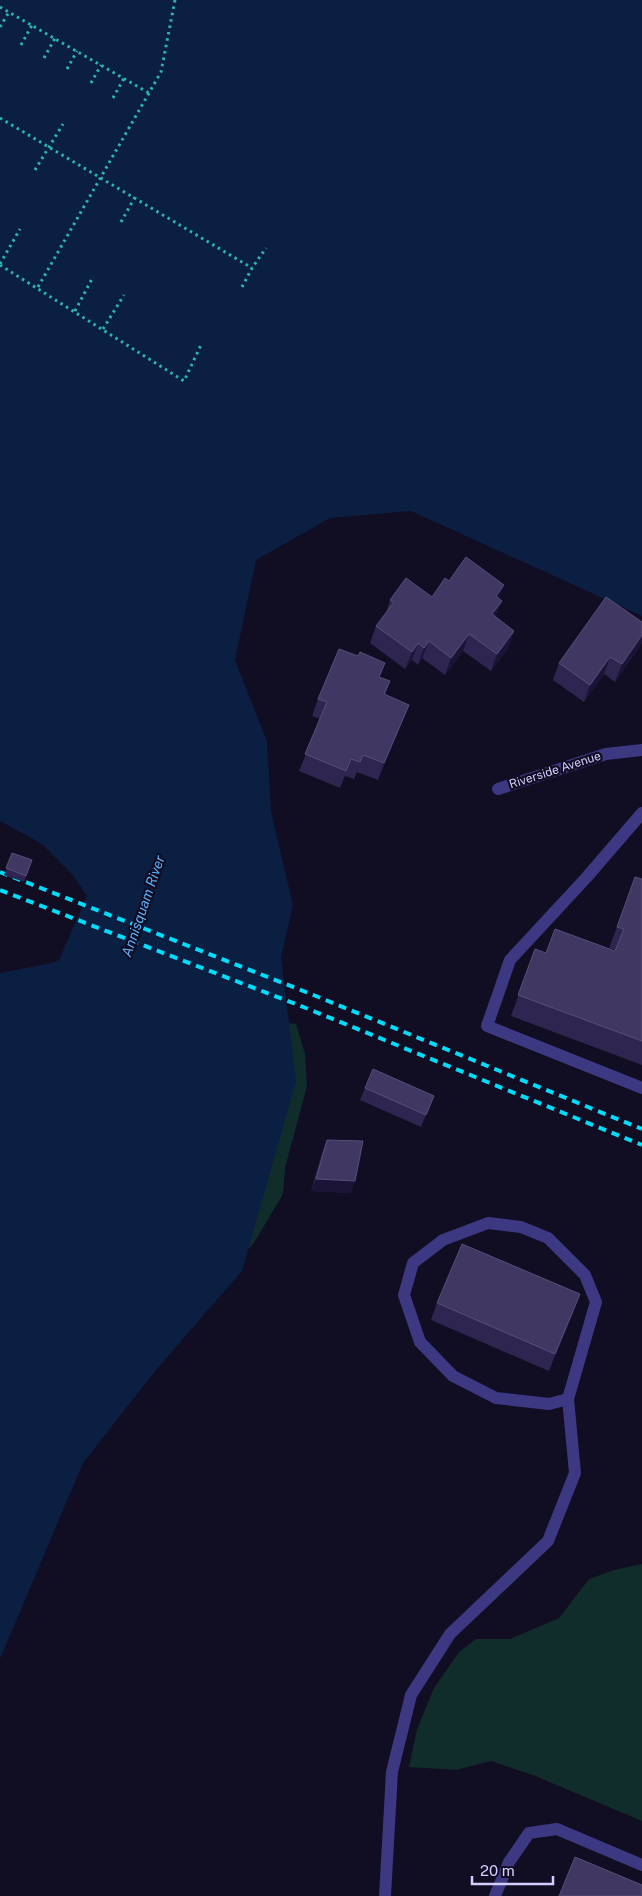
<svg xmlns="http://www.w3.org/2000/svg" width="642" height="1896" viewBox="0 0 642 1896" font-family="'Public Sans',sans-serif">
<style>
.green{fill:#102c2b}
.water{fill:#0b1f43}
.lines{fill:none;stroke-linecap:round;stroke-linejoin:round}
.path{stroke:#2db4ae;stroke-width:3;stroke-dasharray:2.5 4;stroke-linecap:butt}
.lane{stroke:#3c3881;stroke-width:12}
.street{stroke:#3c3881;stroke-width:12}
.rail{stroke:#00dcf9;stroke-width:4;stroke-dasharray:8 6;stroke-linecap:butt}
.wall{fill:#2e2650}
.shaded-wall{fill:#1b1436}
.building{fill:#403863;stroke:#574f7b}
.labels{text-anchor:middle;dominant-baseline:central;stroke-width:4.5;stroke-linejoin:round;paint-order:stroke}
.street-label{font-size:12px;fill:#d4ceff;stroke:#110d22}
.water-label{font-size:14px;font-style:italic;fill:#5cb1ff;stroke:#110d22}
</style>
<rect width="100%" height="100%" fill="#110d22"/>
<path class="green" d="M266,1020L296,1024L305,1054L307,1086L285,1168L283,1194L254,1243L222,1278Z
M642,1564V1821L535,1776L491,1761L456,1770L409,1767L417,1729L434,1688L459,1652L476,1639H510L559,1618L589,1579L614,1570Z"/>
<path class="water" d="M0,0H642V616L411,511L330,518L256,560L235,660L267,741L271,812L293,905L281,957L296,1081L242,1271L156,1370L83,1463L0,1659V973L52,963L59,960L87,896L73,875L42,844L0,821Z"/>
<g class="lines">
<path class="path" d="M0,7L149,93
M0,27L9,12
M21,45L32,25
M44,58L55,38
M67,69L77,51
M91,83L101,65
M113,98L124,78
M0,118L252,268
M35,170L63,124
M121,222L135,197
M0,264L20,229
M0,265L184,381L201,345
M38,287L161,72L175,0
M242,287L252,268L266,248
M75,311L93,277
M103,329L124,295"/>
<path class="lane" d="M642,813L586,878L510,960L487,1026L642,1088
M385,1896L392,1772L411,1695L450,1634L548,1541L575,1473L568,1399L596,1302L585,1275L548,1238L521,1227L488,1223L443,1240L413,1263L404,1295L420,1342L453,1376L496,1398L549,1404L568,1399
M495,1896L509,1862L529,1833L557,1829L642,1865"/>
<path class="street" d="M498,789L606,754L642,750"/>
<path class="rail" d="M0,872L311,994L642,1129
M0,890L306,1008L642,1145"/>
</g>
<path class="wall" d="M449,581L499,599L496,617L514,631L508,648L491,671L463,651L445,675L422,658L418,665L412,660L405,669L370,643L376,626L386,613L390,600L432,597Z
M642,622V643L615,682L604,674L584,702L553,680L559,663Z
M380,678L390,681L385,695L409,705L402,722L378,780L357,772L354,779L345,776L340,788L299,771L320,719L312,716L318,699Z
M12,853L32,860L24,882L4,875Z
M642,879V1065L511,1016L535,949L546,953L615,951L616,950L609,948L617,927Z
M365,1088L434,1096L421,1127L360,1100Z
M327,1140L351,1193L311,1191L322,1153Z
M437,1303L574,1311L549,1371L431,1320Z"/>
<path class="shaded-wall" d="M504,585L498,602L496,596Z
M502,601L495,618L492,614Z
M514,631L508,648L491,671L497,654Z
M469,634L463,651L445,675L451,658Z
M642,635V643L615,682L622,664Z
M429,641L422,658L418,665L424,648Z
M418,643L412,660L405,669L412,652Z
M610,657L604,674L584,702L590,685Z
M409,705L402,722L378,780L384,763Z
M434,1096L430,1108L421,1127L426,1115Z
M316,1179L355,1181L351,1193L311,1191Z
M580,1294L574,1311L549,1371L555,1354Z"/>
<path class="building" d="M466,557L504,585L496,596L502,601L492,614L514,631L497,654L469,634L451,658L429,641L424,648L418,643L412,652L376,626L394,602L390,600L406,578L432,597L445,578L449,581Z
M606,597L642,622V635L622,664L610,657L590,685L559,663Z
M339,649L358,656L360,652L385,663L379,677L390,681L384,694L409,705L384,763L363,755L360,762L351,759L346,771L305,754L327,702L318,699Z
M12,853L32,860L26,876L6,868Z
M635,877L642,879V1041L518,995L535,949L546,953L555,929L615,951L624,929L617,927Z
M373,1069L434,1096L426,1115L365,1088Z
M327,1140L363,1141L355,1181L316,1179Z
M462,1244L580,1294L555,1354L437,1303Z
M575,1857L642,1885V1896H559Z"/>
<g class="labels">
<g class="street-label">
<text transform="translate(555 770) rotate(-18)">Riverside Avenue</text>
</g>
<g class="water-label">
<text transform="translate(143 906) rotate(-71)">Annisquam River</text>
</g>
</g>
<path d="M472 1876v8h81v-8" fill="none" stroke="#d4ceff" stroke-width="2.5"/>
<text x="480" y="1876" font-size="15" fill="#d4ceff" stroke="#110d22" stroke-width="4" paint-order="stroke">20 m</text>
</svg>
